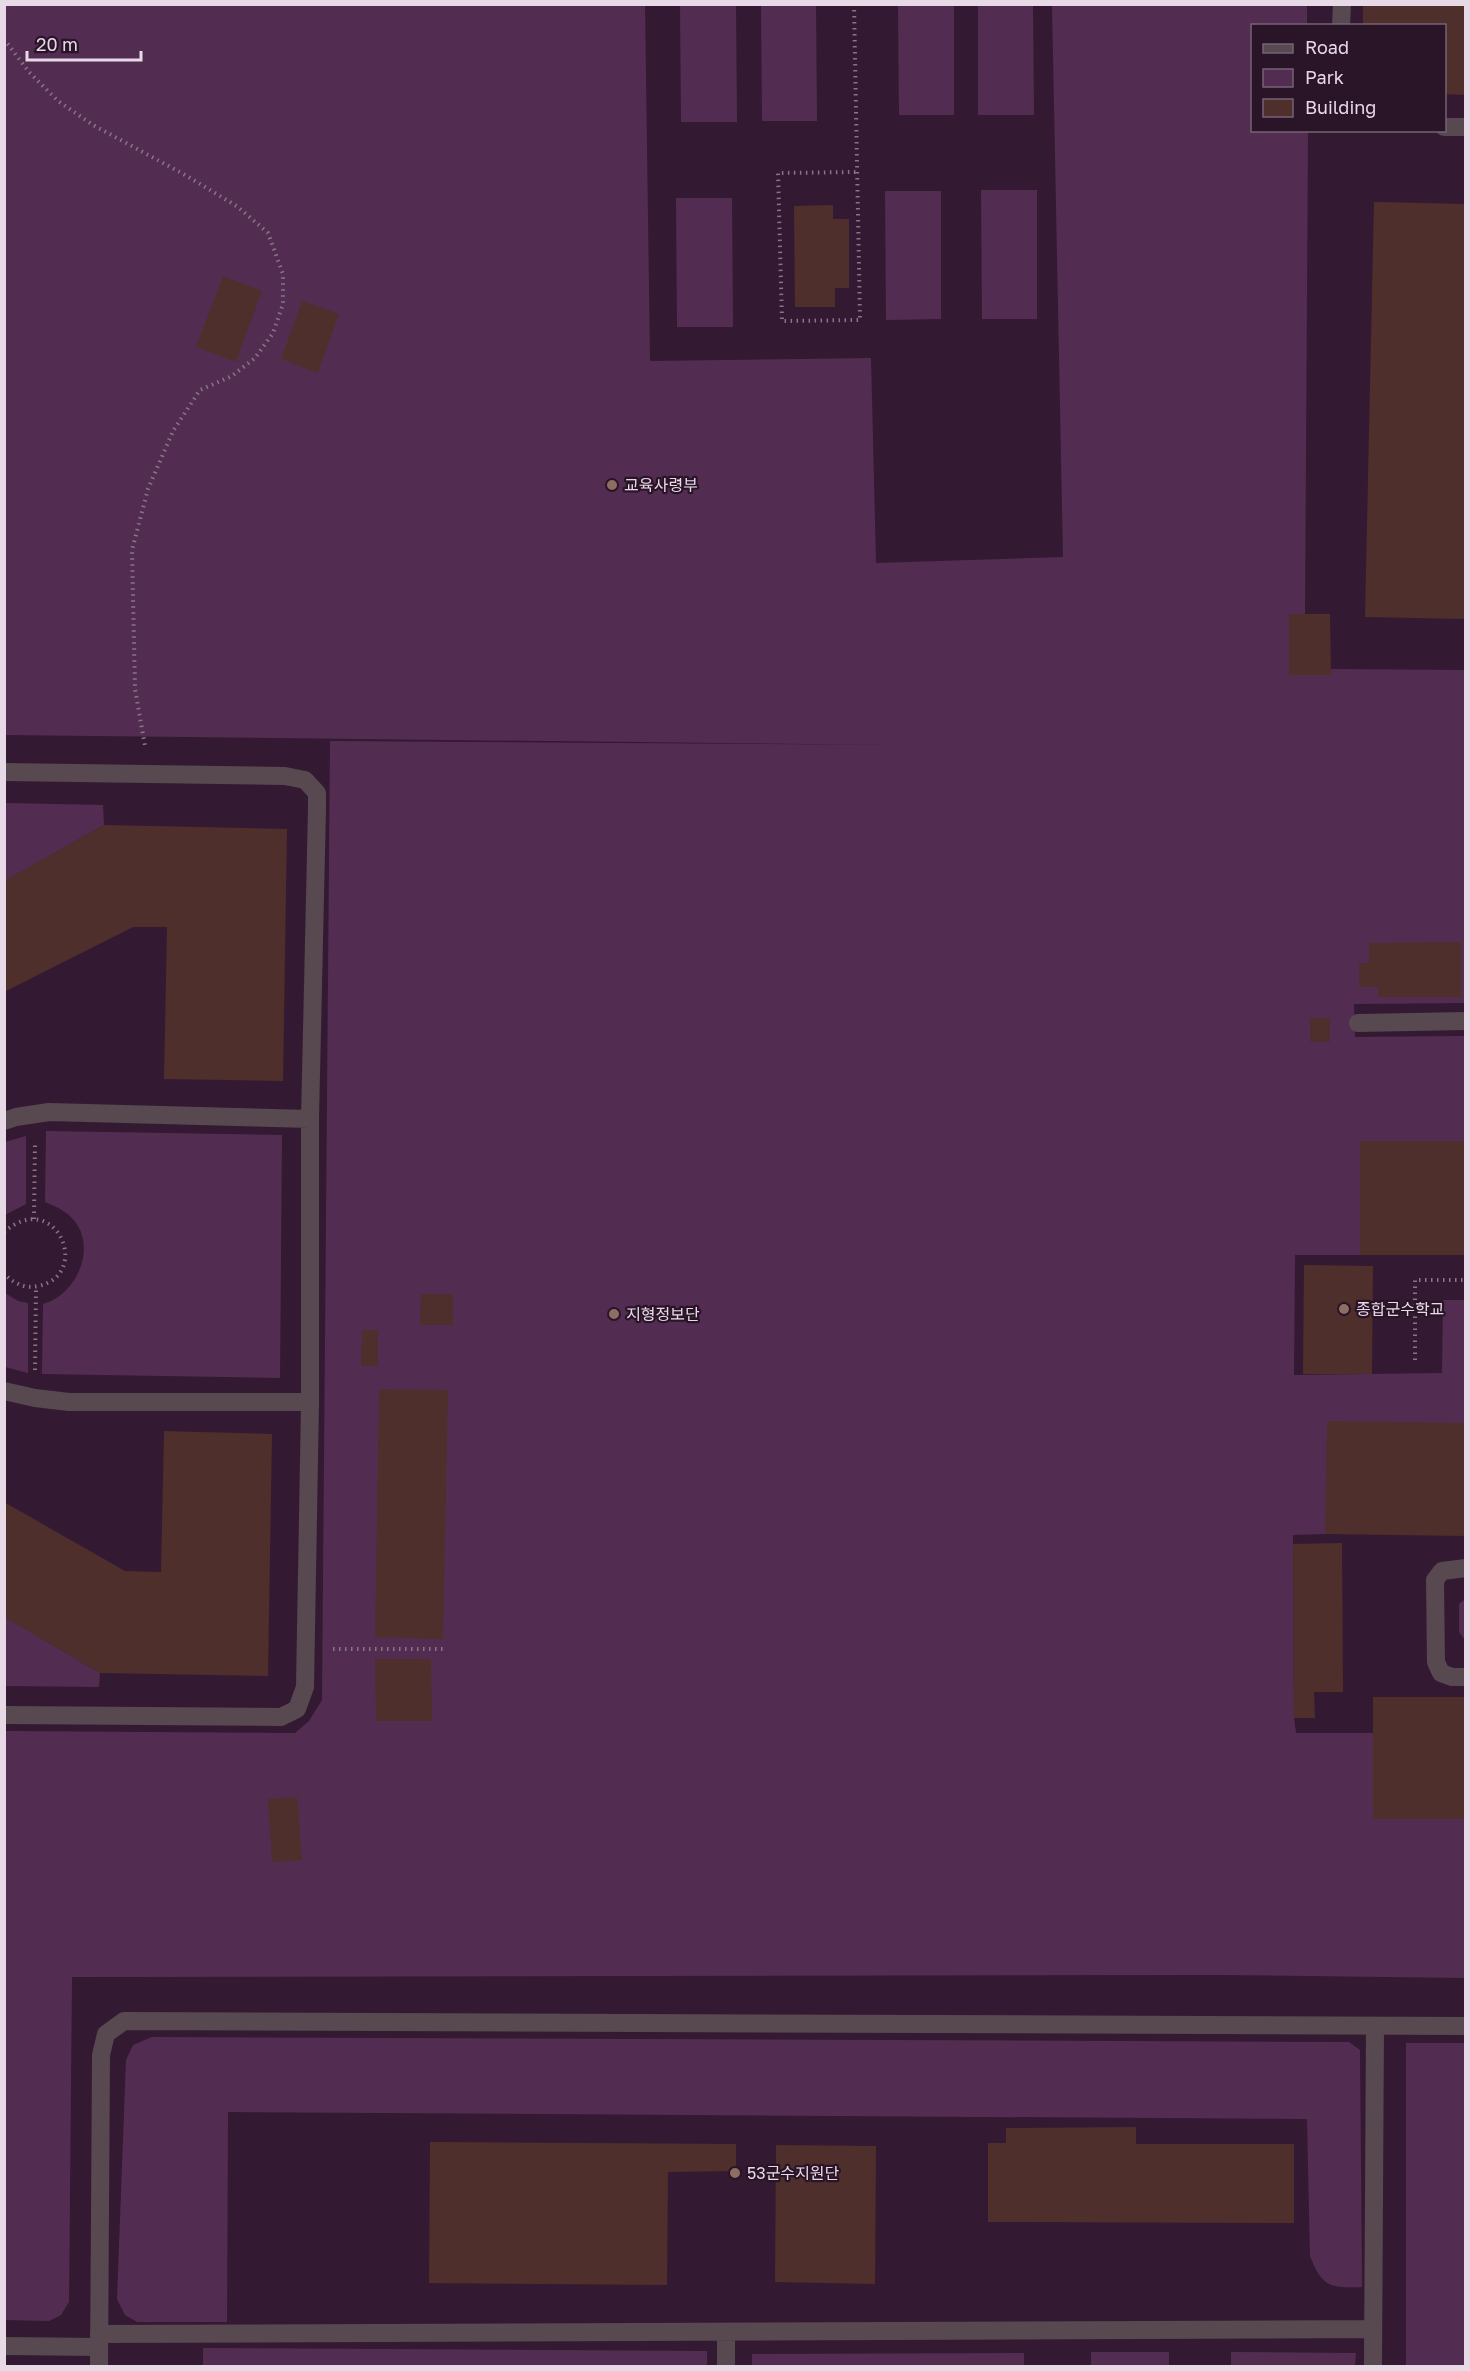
<svg xmlns="http://www.w3.org/2000/svg" width="1470" height="2371" viewBox="0 0 1470 2371" font-family="'Golos Text','Noto Sans KR',sans-serif">
<style>
.built{fill:#341933;fill-rule:evenodd}
.green{fill:#532d51}
.building{fill:#4f2f2b}
.lines{fill:none;stroke-linecap:round;stroke-linejoin:round}
.path{stroke:#887686;stroke-width:4;stroke-dasharray:1.5 4.5;stroke-linecap:butt}
.service{stroke:#57494f;stroke-width:18}
.minor{stroke:#57494f;stroke-width:18}
.education-dot{fill:#8d6e63;stroke:#291428;stroke-width:2}
.labels{text-anchor:middle;dominant-baseline:central;stroke-width:4.5;stroke-linejoin:round;paint-order:stroke}
.poi-label{font-size:16px;fill:#e8d9e6;stroke:#291428;text-anchor:start}
</style>
<rect width="100%" height="100%" fill="#291428"/>
<path class="built" d="M5,5H1465V2366H5ZM1252,26H1444V130H1252Z"/>
<path class="green" d="M4,5H645L650,361L871,358L876,563L1063,557L1052,5H1307V25L1252,26V130L1308,131L1305,614L1289,615V675H1331V669L1465,670V1003L1354,1004L1355,1037L1465,1036L1466,1141L1360,1142V1255H1295L1294,1375L1442,1373L1443,1300H1465L1466,1423L1325,1534L1293,1535L1294,1718L1296,1733H1373L1465,1819V1978L1222,1975L72,1977L69,2302L61,2315L49,2321L5,2320V1731L295,1733L309,1721L322,1700L330,741L901,745L5,735Z
M680,5H736L737,122H681Z
M761,5H816L817,121H762Z
M898,5H954V115H899Z
M978,5H1033L1034,115H978Z
M981,190H1037V319H982Z
M885,191H941V319L886,320Z
M676,198H732L733,327H677Z
M5,803L103,805L104,825L5,881Z
M46,1131L282,1135L280,1378L42,1374L43,1304C73,1296 95,1255 78,1226C71,1213 57,1207 45,1202Z
M26,1136V1204L5,1215V1142Z
M5,1293L18,1301L28,1303V1373L5,1367Z
M1465,1599V1640L1459,1632V1604Z
M5,1617L100,1673L99,1687L5,1686Z
M152,2037L1349,2042L1360,2050L1362,2287C1330,2288 1322,2287 1310,2256L1307,2119L228,2112L227,2322H137L125,2315L117,2299L126,2060L133,2045Z
M1406,2043H1465V2366H1406Z
M203,2348L707,2351V2366H203Z
M1091,2352H1169V2366H1091Z
M1231,2352L1356,2353L1355,2366H1231Z
M1024,2353V2366H752V2354Z"/>
<path class="building" d="M1363,4H1466V95L1444,94V26H1363Z
M1374,202L1466,204V619L1365,617Z
M833,205V219H849V288H835V307H795L794,206Z
M223,276L262,291L236,362L196,347Z
M302,301L339,314L318,373L281,359Z
M1289,614H1330L1331,675H1289Z
M104,825L287,829L283,1081L164,1079L167,927H133L4,992V881Z
M1461,942V997H1378V987H1359V963H1369V943Z
M1310,1018H1330V1042H1310Z
M1360,1141H1466V1255H1360Z
M1304,1265L1373,1266L1372,1374H1303Z
M421,1294H453V1325H420Z
M362,1330H378V1366H361Z
M379,1389L448,1390L443,1639L375,1637Z
M1327,1421L1466,1423V1536L1325,1534Z
M164,1431L272,1434L268,1676L100,1673L4,1617V1502L125,1571L161,1572Z
M1342,1543L1343,1692H1314L1315,1718H1294L1293,1544Z
M375,1659H431L432,1721H376Z
M1373,1697H1466V1819H1373Z
M297,1797L302,1860L272,1862L268,1799Z
M1136,2127V2144H1294V2223L988,2222V2143H1006V2128Z
M430,2142L736,2144V2171L668,2172L667,2285L429,2283Z
M776,2145L876,2146L875,2284L775,2282Z"/>
<g class="lines">
<path class="path" d="M854,4L860,320L782,321L778,173L857,172
M4,39L29,72L58,101L93,125L187,176L238,207L268,233L283,274V304L273,333L255,358L232,376L200,390L173,431L148,489L132,550L135,689L145,746
M34,1219L35,1142
M4,1232C56,1187 93,1275 38,1286C24,1289 14,1283 4,1274
M1415,1360V1280H1466
M35,1370L36,1287
M333,1649H444"/>
<path class="service" d="M1341,26L1342,4
M1444,127H1466
M1358,1023L1466,1021
M1466,1568L1442,1571L1435,1580L1436,1662L1441,1673L1452,1677H1466
M99,2334L1373,2329
M4,2346L99,2347
M726,2366V2332
M1373,2366L1375,2026"/>
<path class="minor" d="M4,772L285,776L305,780L317,793V808L310,1119V1402L305,1687L297,1709L281,1717L4,1715
M4,1121L16,1117L49,1112L310,1119
M4,1391L35,1398L69,1402H310
M99,2366L101,2055L106,2034L124,2021L1466,2026"/>
</g>
<g class="education-dot">
<circle cx="612" cy="485" r="6"/>
<circle cx="1344" cy="1309" r="6"/>
<circle cx="614" cy="1314" r="6"/>
<circle cx="735" cy="2173" r="6"/>
</g>
<g class="labels">
<g class="poi-label">
<text x="624" y="485">교육사령부</text>
<text x="1356" y="1309">종합군수학교</text>
<text x="626" y="1314">지형정보단</text>
<text x="747" y="2173">53군수지원단</text>
</g>
</g>
<rect width="1470" height="2371" fill="none" stroke="#e8d9e6" stroke-width="12"/>
<rect x="1251" y="24" width="195" height="108" fill="#291428" stroke="#756374" stroke-width="1.5"/>
<rect x="1263" y="44" width="30" height="9" fill="#57494f" stroke="#756374" stroke-width="1.5"/>
<text x="1305" y="54" font-size="18" fill="#e8d9e6">Road</text>
<rect x="1263" y="69" width="30" height="18" fill="#532d51" stroke="#756374" stroke-width="1.5"/>
<text x="1305" y="84" font-size="18" fill="#e8d9e6">Park</text>
<rect x="1263" y="99" width="30" height="18" fill="#4f2f2b" stroke="#756374" stroke-width="1.5"/>
<text x="1305" y="114" font-size="18" fill="#e8d9e6">Building</text>
<path d="M27 51v9h114v-9" fill="none" stroke="#e8d9e6" stroke-width="3"/>
<text x="36" y="51" font-size="18" fill="#e8d9e6" stroke="#291428" stroke-width="4.5" paint-order="stroke">20 m</text>
</svg>
